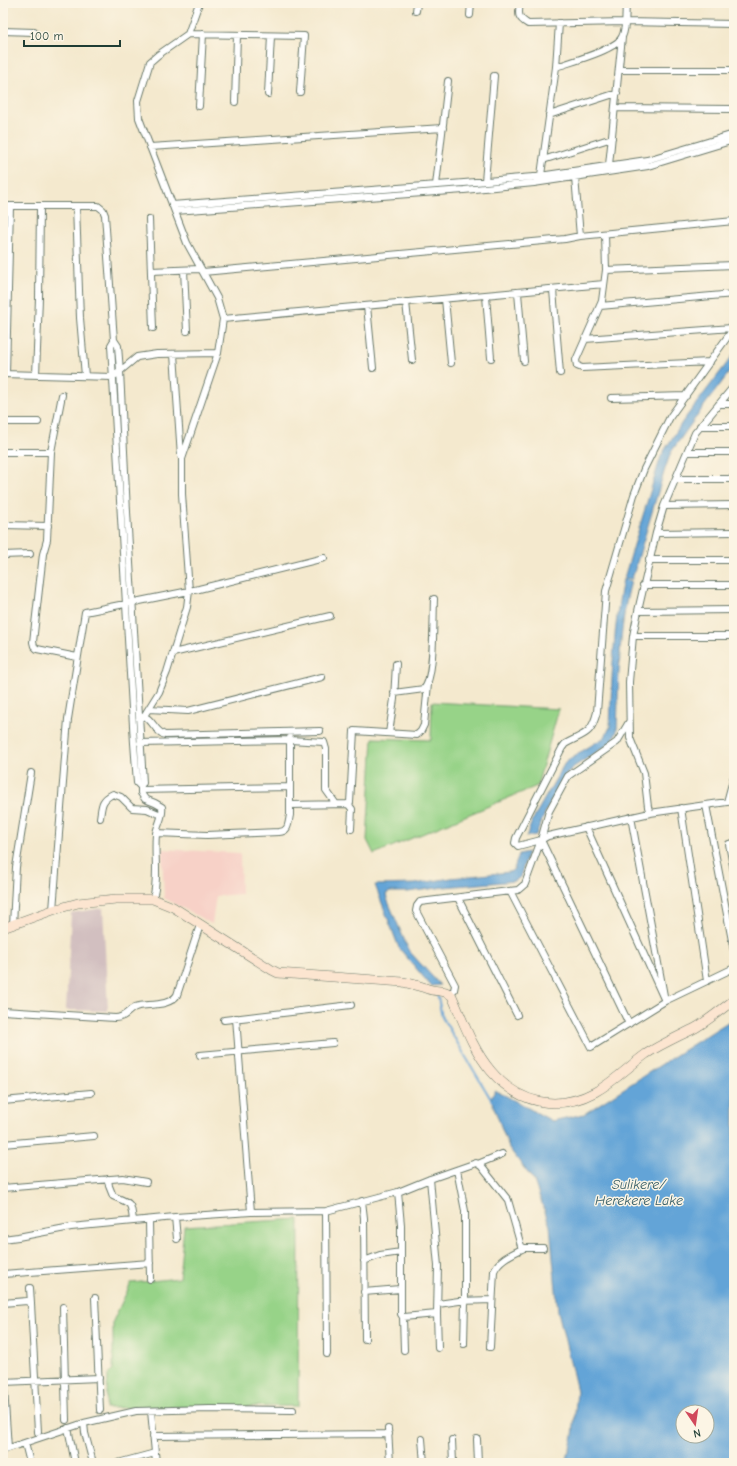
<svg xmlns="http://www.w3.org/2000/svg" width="737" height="1466" viewBox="0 0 737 1466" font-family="'Comic Neue',sans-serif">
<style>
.built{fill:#f7d1c7}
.industrial{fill:#d2bfc0}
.green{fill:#97d388;stroke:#5b885e}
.water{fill:#64a4d7;stroke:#427086;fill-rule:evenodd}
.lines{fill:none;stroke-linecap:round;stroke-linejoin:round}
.stream{stroke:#64a4d7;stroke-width:2}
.street-casing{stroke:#6a796a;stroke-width:8}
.secondary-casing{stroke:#6a796a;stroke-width:10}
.street{stroke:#fff;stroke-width:6}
.secondary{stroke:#fce5d0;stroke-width:9}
.labels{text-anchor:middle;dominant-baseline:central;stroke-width:3;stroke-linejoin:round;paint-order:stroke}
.water-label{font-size:14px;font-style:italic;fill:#345c65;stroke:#fcf5e5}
</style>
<rect width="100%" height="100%" fill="#fcf5e5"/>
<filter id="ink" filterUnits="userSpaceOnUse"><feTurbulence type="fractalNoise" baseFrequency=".025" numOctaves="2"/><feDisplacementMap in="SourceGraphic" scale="8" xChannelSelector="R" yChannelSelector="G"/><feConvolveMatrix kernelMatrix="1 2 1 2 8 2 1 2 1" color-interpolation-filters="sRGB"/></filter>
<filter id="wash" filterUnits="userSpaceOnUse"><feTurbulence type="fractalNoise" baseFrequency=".012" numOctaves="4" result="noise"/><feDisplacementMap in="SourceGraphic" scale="16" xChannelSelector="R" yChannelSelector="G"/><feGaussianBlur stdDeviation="0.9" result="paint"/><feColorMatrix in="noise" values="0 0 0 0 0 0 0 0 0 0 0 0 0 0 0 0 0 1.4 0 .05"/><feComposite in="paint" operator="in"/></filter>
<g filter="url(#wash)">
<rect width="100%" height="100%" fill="#f4e9ce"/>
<path class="built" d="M162,849L240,853L241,894L216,896L212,924L164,898Z"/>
<path class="industrial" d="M103,908L108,1011L66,1010L71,913Z"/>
<path class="green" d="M432,702L559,709L537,786L374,854L367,840L373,738L431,740Z
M299,1219L298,1406L106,1408L108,1375L113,1369V1321L131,1283L179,1278L184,1226Z"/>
<path class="water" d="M734,354V366L704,406L671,452L664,472L632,579L624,578L661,456L683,421Z
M623,579L631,581C618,629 619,682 617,731L612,742L572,768L565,776L546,811L536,835L526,837L533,819L566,761L605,737L610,727C612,678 613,628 623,579Z
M528,852L520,877L515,881L444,887L408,892H390L386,894L387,899L409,951L440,985L431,986L399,948L375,885L415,884L451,878L510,872L514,869L519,854Z
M734,1018V1463H566L573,1436L577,1391L558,1311L550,1226L534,1181L509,1148L491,1099L495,1090L552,1121L584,1114ZM683,1412H707V1436H683Z"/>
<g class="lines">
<path class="stream" d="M437,993L442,1017L492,1101"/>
</g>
</g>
<g filter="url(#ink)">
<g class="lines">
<defs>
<path id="street" d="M520,3C518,15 518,18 528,24L625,22L734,24
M416,11L417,3
M470,15L471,3
M3,31L34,32
M188,34L304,36L300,92
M556,67C570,62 616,50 622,37C627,27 625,13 626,3
M619,70H734
M268,94L271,36
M235,102L237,35
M199,106L203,34
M615,108L734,109
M549,115L617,93
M150,147L443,128
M543,160L612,138
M609,165L622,37
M541,175L556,67L559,23
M575,177L580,236
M485,181L494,76
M436,185L448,81
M172,205L464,183L533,177L647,160L734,134
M3,206H98L103,210L105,215L114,340
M76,206L80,318L85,376
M175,211L464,190L534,183L648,166L734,140
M149,219L153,328
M605,234L606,270L602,301L576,360L577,366L582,368L710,362
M184,270L187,331
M606,270L734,265
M151,271L200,269
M203,272L565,239L580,236L734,221
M553,290L560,373
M518,293L524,361
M486,296L491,358
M445,299L451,363
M406,302L412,360
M367,306L373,368
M600,306L734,294
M223,319L604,284
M585,339L732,328
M114,340L118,346L120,371L127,512L143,783L140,786L137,783L134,743L111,345Z
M174,354L181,456
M3,374L113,377L137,357L157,354L218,353
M6,374L10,206
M36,375L39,298L40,206
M62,395L51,452L47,540L43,554L33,642L34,646L37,649L77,657
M611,398L686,396
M719,404H734
M3,422H38
M700,426H734
M3,452H51
M687,452H734
M676,479H734
M664,506L734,505
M3,525L48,526
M656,533L734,532
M3,555L30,554
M649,560H734
M643,585H734
M638,611L734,610
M633,636H734
M3,644V647
M173,653L330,616
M394,693L424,689C435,678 433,616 434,599
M149,709L188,711L322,677
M144,716C153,720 155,732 165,735L320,731
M139,719L144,716L159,692L167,672L187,607L189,591L182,494V459L218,353L223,319L217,298L187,243L139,118L138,101L150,62L158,55L188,34L199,3
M629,722L617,742L568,776L549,811L541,840L629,1024
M389,733L394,699L396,664
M290,738V740L324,742L326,749V790L336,804
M140,743L290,740V815C288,824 289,831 279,832L207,835L156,833
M141,788V793L145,799L155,803L162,807C164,816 157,825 156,834C154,857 159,877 153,899
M141,790L289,787
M727,802L734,776
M348,804L352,809L351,829
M290,805L347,804L350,803L354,731L417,735L421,731L424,725L428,684
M706,805L734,951
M681,808L707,981
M650,813L648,807L644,773L630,738L629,682L633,636L638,611L656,533L664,506L695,433L734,386
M631,817L665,1001L734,968
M100,818C102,805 101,800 113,794L121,797L132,808L147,809L161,815
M541,840L518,846L515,843L516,838L562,748L565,744C584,733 591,736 597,712L606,591L634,495L644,469L670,417L731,332L734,316
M734,843L729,844L734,871
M510,891L591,1047L665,1001L586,827
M458,898L517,1015
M53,910L68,719L85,612L199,589L324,558
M13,925L16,867L31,773
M449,993L454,990L455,985L416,911L417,906L420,902L518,890L525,884L541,840L548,836L650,813L734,801
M3,1011L115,1018C127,1018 129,1007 139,1006C151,1004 170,1006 177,995L200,925
M236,1018L251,1212
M224,1020L351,1005
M200,1055L333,1043
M3,1101L91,1093
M3,1144L94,1136
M478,1164L502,1154
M457,1170L465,1211V1301L464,1344
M108,1179L109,1186L113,1196C131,1204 131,1201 133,1221
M3,1188L123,1178L146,1182
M398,1192L401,1225V1314L403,1317L437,1314L438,1266L430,1179
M362,1201L364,1218L365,1339
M326,1211L327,1354
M175,1217L177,1239
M149,1220L150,1279
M3,1239L18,1237L71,1227L175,1217L251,1212L326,1211L398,1192L430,1179L476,1163L481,1166L508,1200L521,1246L524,1248H543
M364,1261L380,1255L401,1252
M3,1274L150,1263
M30,1288L31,1304
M364,1292L400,1289
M95,1298L100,1410
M3,1303L27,1301L31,1304L38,1432
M438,1304L459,1301L492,1300
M63,1307L66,1420
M437,1314L438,1348
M403,1317L404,1350
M490,1347L494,1271C499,1259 512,1254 524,1248
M3,1373L8,1448
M3,1382L99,1378
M151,1411L156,1463
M84,1423L85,1433L93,1463
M68,1428L75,1463
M388,1429L390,1463
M153,1436L389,1434
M422,1439L424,1463
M477,1439L478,1463
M452,1440L453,1463
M25,1443L30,1463
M3,1450L84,1423L136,1411L210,1409L293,1410
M118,1463L155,1453"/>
<path id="secondary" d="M3,928L53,910L78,903L116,899H153L173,907L272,970L278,973L403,982C412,984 420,986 428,989C436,992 446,989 452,996C463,1021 473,1050 491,1071C519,1104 557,1112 595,1092C614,1082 629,1066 646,1054C663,1043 680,1036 697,1027C710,1019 722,1009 734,1000"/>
</defs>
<use href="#street" class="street-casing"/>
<use href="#secondary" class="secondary-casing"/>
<use href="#street" class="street"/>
<use href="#secondary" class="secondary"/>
</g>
</g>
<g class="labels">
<g class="water-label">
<text x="639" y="1184">Sulikere/<tspan x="639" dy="16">Herekere Lake</tspan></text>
</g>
</g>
<rect width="737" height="1466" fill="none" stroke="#fcf5e5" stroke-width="16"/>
<g transform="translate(695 1424) rotate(167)"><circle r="19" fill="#fcf5e5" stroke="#a4ab9e"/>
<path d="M0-3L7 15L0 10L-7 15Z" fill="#d1495b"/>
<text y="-6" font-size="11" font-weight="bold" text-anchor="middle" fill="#1f3d34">N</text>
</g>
<path d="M24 40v6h96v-6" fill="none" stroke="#1f3d34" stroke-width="2"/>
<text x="30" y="40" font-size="12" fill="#1f3d34" stroke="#fcf5e5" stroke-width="3" paint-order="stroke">100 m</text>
</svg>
